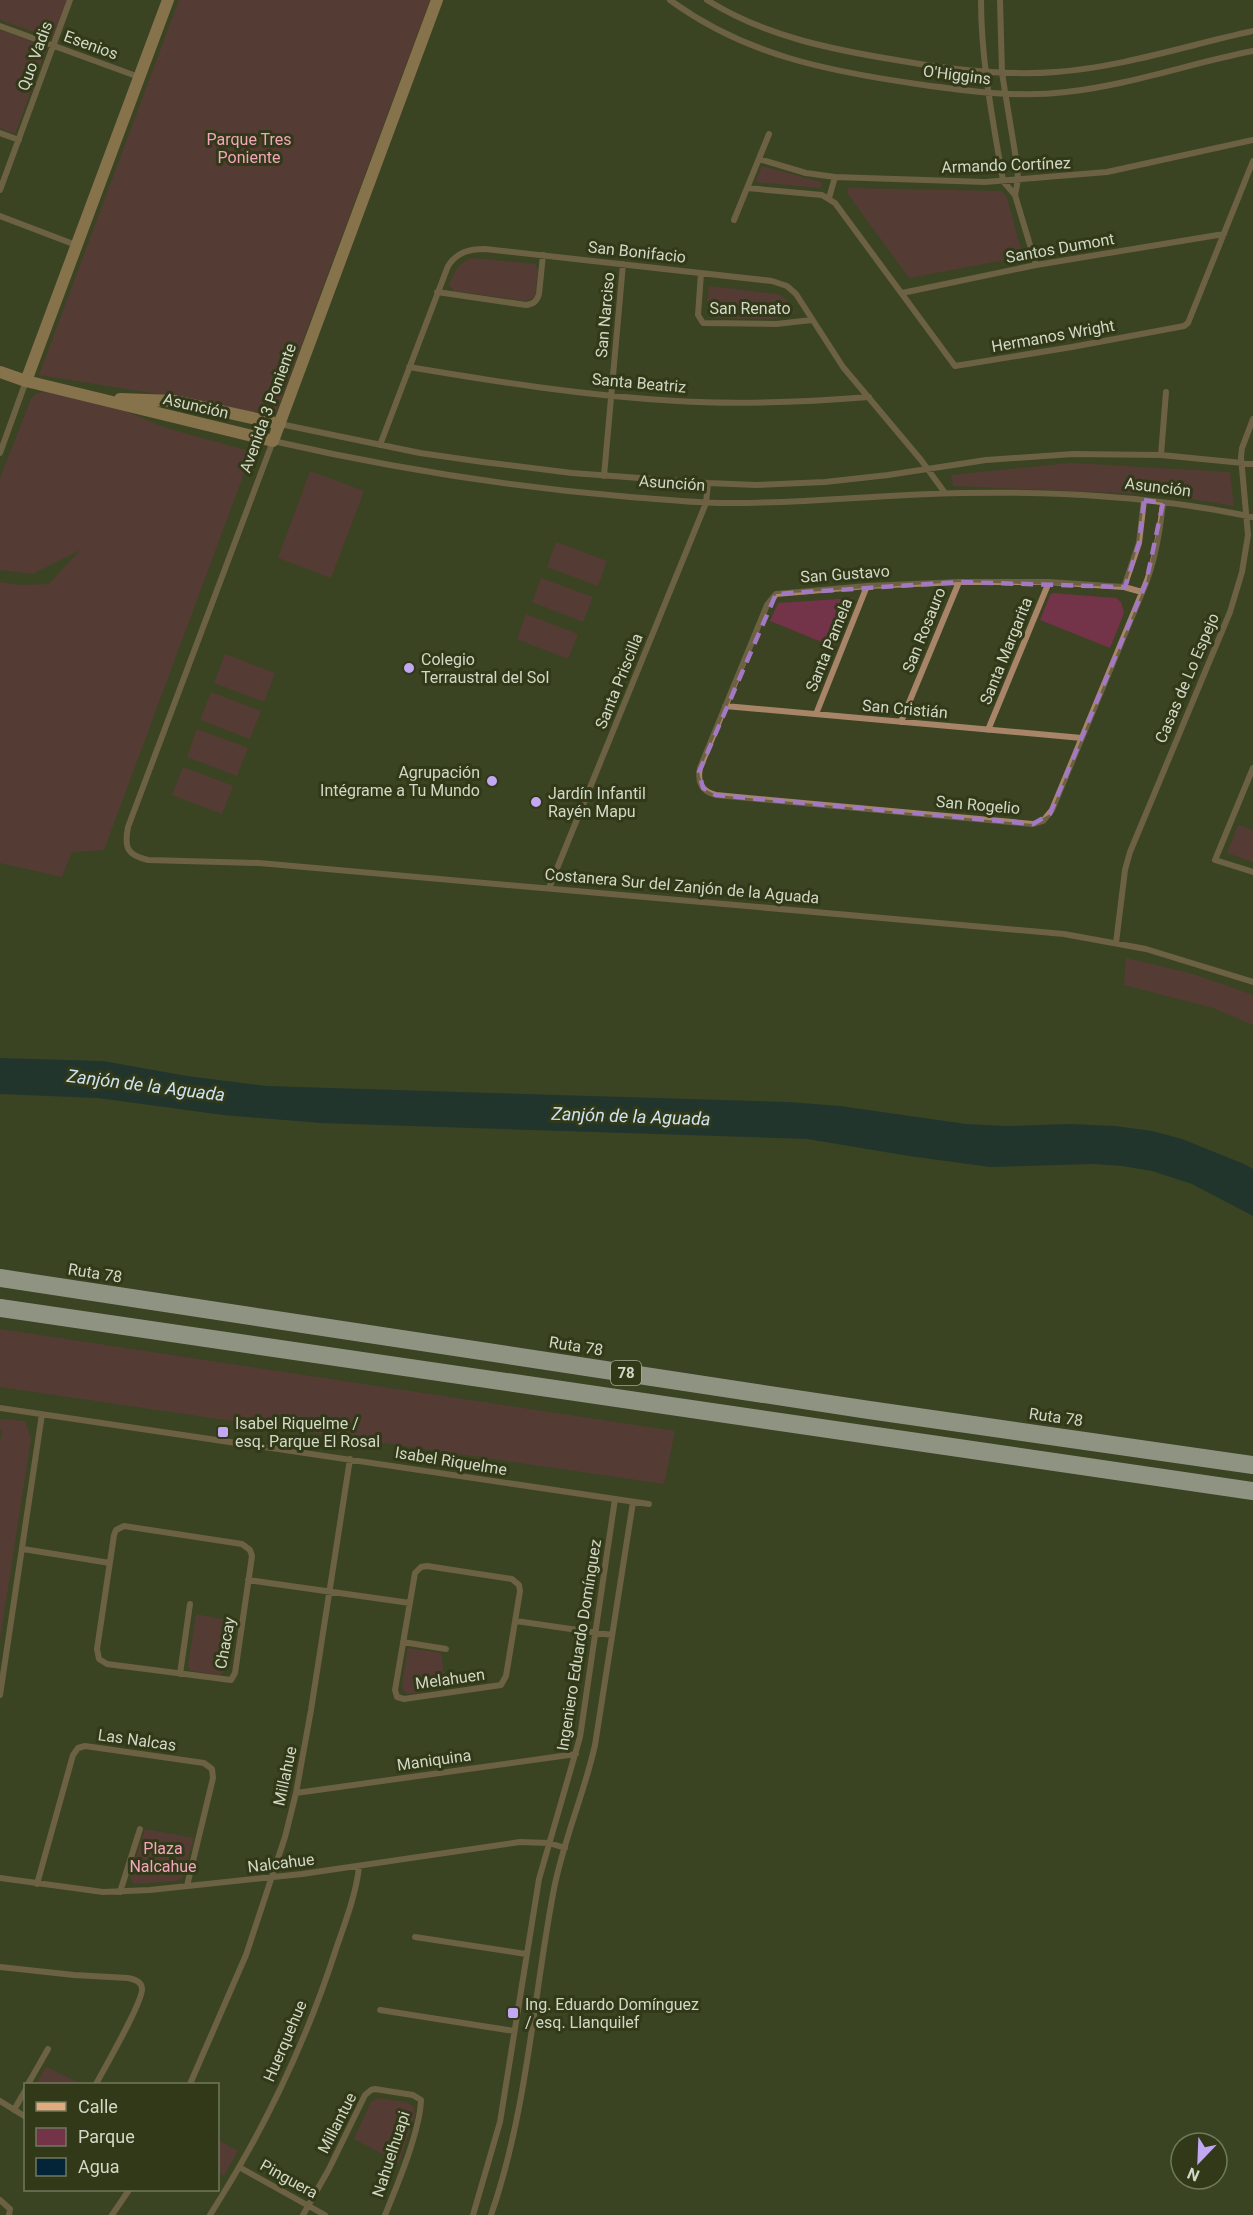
<svg xmlns="http://www.w3.org/2000/svg" width="1253" height="2215" viewBox="0 0 1253 2215" font-family="Roboto,sans-serif">
<style>
.green{fill:#733349}
.water{fill:#042438}
.lines{fill:none;stroke-linecap:round;stroke-linejoin:round}
.street{stroke:#a88568;stroke-width:6}
.secondary{stroke:#e2ab7d;stroke-width:12}
.highway{stroke:#f7f7f7;stroke-width:18}
.marked{fill:none;stroke:#a279c2;stroke-width:4.5;stroke-dasharray:12 8;stroke-linejoin:round}
.poi-dot{fill:#c2a7f2;stroke:#313918;stroke-width:2}
.labels{text-anchor:middle;dominant-baseline:central;stroke-width:6;stroke-linejoin:round;paint-order:stroke}
.shield{fill:#313918;stroke:#a2a891;stroke-width:1.5}
.shield-label{font-size:15px;font-weight:bold;fill:#d2d8c5}
.street-label{font-size:16px;fill:#d2d8c5;stroke:#313918}
.park-label{font-size:16px;fill:#f4a5bc;stroke:#313918}
.poi-label{font-size:16px;fill:#d2d8c5;stroke:#313918;text-anchor:start}
.water-label{font-size:18px;font-style:italic;fill:#cde3f3;stroke:#313918}
</style>
<rect width="100%" height="100%" fill="#3b4323"/>
<path class="green" d="M0,0H68L54,39L0,20Z
M179,0H430L276,413L273,416L183,398L39,375Z
M0,30L47,47L15,134L0,128Z
M762,166L821,182V188L755,182Z
M850,188L1002,191L1007,198L1022,253L1015,258L909,278L848,194V189Z
M472,258L535,264L538,271L535,297L526,301L454,291L449,285C454,272 458,263 472,258Z
M709,286L777,294L785,298L796,313L771,319L714,318L707,309Z
M45,392L118,408L166,428L252,452L104,850L72,852L62,877L0,863V582L21,585L49,584L80,550L33,574L0,570V478L31,399L37,393Z
M1071,463L1230,472L1234,506L1167,495L953,486L951,475Z
M310,471L364,491L331,578L278,558Z
M556,542L607,561L598,586L547,567Z
M541,578L593,597L583,622L532,602Z
M1053,593L1116,598L1121,602L1124,613L1110,648L1040,620L1050,595Z
M853,598L834,647L770,621L778,603Z
M526,614L578,634L568,659L517,639Z
M225,654L275,673L264,702L214,683Z
M211,692L261,711L250,739L200,720Z
M197,729L248,748L237,776L187,757Z
M183,767L233,786L222,814L172,795Z
M1238,825L1253,830V862L1227,853Z
M1126,958L1193,974L1253,995V1025L1213,1008L1124,985Z
M0,1329L675,1431L664,1484L0,1387Z
M0,1419L25,1421L31,1439L0,1639V1442L2,1431L0,1430Z
M196,1614L233,1621L226,1666L224,1672L220,1675L191,1671L188,1667Z
M408,1648L441,1653L446,1687L410,1694L404,1692L402,1685Z
M145,1829L194,1838L182,1878L176,1881L135,1884L132,1882L130,1876Z
M46,2067L81,2084H36Z
M378,2098L406,2102L414,2107L415,2115L399,2163L354,2139L371,2102Z
M218,2140L238,2151L224,2176L218,2172Z"/>
<path class="water" d="M0,1058L103,1061L187,1076L267,1086L788,1102L840,1106L966,1124L1007,1126L1071,1124L1115,1126L1152,1131L1182,1139L1244,1164L1253,1169V1216L1192,1184L1152,1171L1122,1166L1093,1164L990,1167L909,1156L807,1139L321,1123L223,1115L98,1098L0,1094Z"/>
<g class="lines">
<path class="street" d="M670,0C745,55 827,71 917,84C967,91 1016,98 1066,92C1130,85 1191,63 1253,51
M707,0C766,37 834,50 902,61C953,70 1004,76 1056,72C1123,67 1188,45 1253,31
M981,0C981,61 993,121 1003,181L1015,195
M1000,0L1002,73L1017,165L1018,180L1015,195L1036,265
M0,26L139,77
M0,133L19,140
M759,159L806,173L835,177L985,182L1107,172L1253,140
M747,188L822,195L835,203L955,366L1072,347L1184,326L1188,323L1253,161
M0,190L70,0
M829,198L835,177
M0,216L76,245
M734,220L769,134
M701,273L698,315L703,323L776,324L812,320
M437,292L526,305C534,304 537,301 539,294L543,255
M902,293L1036,265L1224,234
M409,367C498,382 587,396 677,401C741,405 805,402 869,397
M280,424L420,453L483,462L572,473L708,483L756,485L825,482L888,475L986,460L1073,454L1161,455L1253,464
M380,445L448,266C457,252 469,249 485,249L772,281L787,286L796,294L843,367L921,460L945,493
M0,453L26,381
M1161,455L1166,392
M604,476L623,264
M1253,517C1158,497 1059,491 962,493C883,494 804,504 724,503C693,503 662,499 630,497C510,487 391,468 273,441L128,827C124,848 127,855 148,860L259,863L1064,934L1146,949L1253,982
M1124,587L1139,543L1144,500
M1142,592L1124,587L1049,582H959L867,586L776,594L767,605L700,768C697,782 702,792 716,795L1033,824L1043,821L1052,810L1146,583C1156,557 1160,531 1163,503
M725,706L1082,738
M816,714L867,586
M901,722L959,582
M988,730L1049,582
M1253,768L1215,860L1253,872
M549,888L706,503L708,483
M1116,943L1125,870L1130,852L1230,612L1242,572L1248,535L1241,457L1242,448L1253,419
M0,1408L649,1504
M124,1526L242,1544L250,1550L252,1556L235,1673L231,1680L107,1664L99,1659L97,1649L114,1535L116,1530Z
M23,1549L110,1563
M427,1566L512,1579L519,1585L520,1591L506,1676L501,1685L404,1699L397,1697L395,1690L415,1573L421,1567Z
M248,1580L410,1603
M516,1621L612,1635
M403,1642L446,1649
M180,1674L190,1604
M0,1695L42,1414
M296,1793L576,1754
M0,1878L103,1892L150,1890L302,1874L520,1842L549,1843L565,1848
M37,1884L73,1755L78,1748L85,1746L204,1763L212,1769L213,1778L187,1886
M120,1892L140,1829
M415,1937L526,1954
M0,1967L74,1975L128,1978C134,1979 141,1981 142,1988C144,2000 104,2069 96,2084
M380,2010L514,2031
M28,2084L48,2049
M190,2084L246,1955L285,1837L296,1793L311,1710L350,1459
M0,2101L26,2117
M14,2110L26,2089
M239,2167L325,2215
M0,2200L10,2209L9,2215
M112,2215L129,2190
M210,2215C263,2132 307,2040 337,1946C346,1920 356,1894 359,1867
M303,2215L329,2169L365,2095L371,2090L375,2089L413,2095L421,2100C420,2131 397,2186 385,2215
M473,2215L500,2122L539,1879L580,1737L615,1499
M491,2215C527,2111 533,2001 553,1894C562,1843 584,1795 595,1745L633,1502"/>
<path class="secondary" d="M0,372L26,381L273,441L437,0
M26,381L168,0
M120,399L175,401L280,424"/>
<path class="highway" d="M0,1278L869,1410L1253,1465
M0,1308L1253,1491"/>
</g>
<path d="M0 0H1253V2215H0ZM1144,500L1163,503L1146,583L1050,814L1033,824L716,795L703,788L699,772L776,594L959,582L1125,587L1139,543Z" fill="#3b4323" fill-opacity=".55" fill-rule="evenodd"/>
<path class="marked" d="M1144,500L1163,503L1146,583L1050,814L1033,824L716,795L703,788L699,772L776,594L959,582L1125,587L1139,543Z"/>
<g class="poi-dot">
<circle cx="409" cy="668" r="6"/>
<circle cx="492" cy="781" r="6"/>
<circle cx="536" cy="802" r="6"/>
<rect x="217" y="1426" width="12" height="12" rx="3"/>
<rect x="507" y="2007" width="12" height="12" rx="3"/>
</g>
<g class="labels">
<rect class="shield" x="611" y="1361" width="30" height="24" rx="4.5"/>
<g class="shield-label">
<text x="626" y="1373">78</text>
</g>
<g class="street-label">
<text transform="translate(91 45) rotate(20)">Esenios</text>
<text transform="translate(35 56) rotate(-70)">Quo Vadis</text>
<text transform="translate(957 75) rotate(7)">O'Higgins</text>
<text transform="translate(1006 165) rotate(-2)">Armando Cortínez</text>
<text transform="translate(1060 248) rotate(-10)">Santos Dumont</text>
<text transform="translate(637 252) rotate(6)">San Bonifacio</text>
<text x="750" y="308">San Renato</text>
<text transform="translate(605 315) rotate(-85)">San Narciso</text>
<text transform="translate(1053 336) rotate(-10)">Hermanos Wright</text>
<text transform="translate(639 383) rotate(5)">Santa Beatriz</text>
<text transform="translate(196 406) rotate(13)">Asunción</text>
<text transform="translate(268 408) rotate(-70)">Avenida 3 Poniente</text>
<text transform="translate(672 483) rotate(4)">Asunción</text>
<text transform="translate(1158 487) rotate(7)">Asunción</text>
<text transform="translate(845 574) rotate(-4)">San Gustavo</text>
<text transform="translate(924 630) rotate(-68)">San Rosauro</text>
<text transform="translate(829 645) rotate(-68)">Santa Pamela</text>
<text transform="translate(1006 651) rotate(-68)">Santa Margarita</text>
<text transform="translate(1187 678) rotate(-67)">Casas de Lo Espejo</text>
<text transform="translate(619 681) rotate(-68)">Santa Priscilla</text>
<text transform="translate(905 709) rotate(5)">San Cristián</text>
<text transform="translate(978 805) rotate(5)">San Rogelio</text>
<text transform="translate(682 886) rotate(5)">Costanera Sur del Zanjón de la Aguada</text>
<text transform="translate(95 1273) rotate(9)">Ruta 78</text>
<text transform="translate(576 1346) rotate(9)">Ruta 78</text>
<text transform="translate(1056 1417) rotate(8)">Ruta 78</text>
<text transform="translate(451 1461) rotate(9)">Isabel Riquelme</text>
<text transform="translate(225 1643) rotate(-80)">Chacay</text>
<text transform="translate(579 1645) rotate(-81)">Ingeniero Eduardo Domínguez</text>
<text transform="translate(450 1679) rotate(-8)">Melahuen</text>
<text transform="translate(137 1740) rotate(8)">Las Nalcas</text>
<text transform="translate(434 1760) rotate(-8)">Maniquina</text>
<text transform="translate(285 1776) rotate(-78)">Millahue</text>
<text transform="translate(281 1863) rotate(-7)">Nalcahue</text>
<text transform="translate(285 2041) rotate(-67)">Huerquehue</text>
<text transform="translate(337 2123) rotate(-63)">Millantue</text>
<text transform="translate(391 2154) rotate(-72)">Nahuelhuapi</text>
<text transform="translate(289 2179) rotate(29)">Pinguera</text>
</g>
<g class="park-label">
<text x="249" y="139">Parque Tres<tspan x="249" dy="18">Poniente</tspan></text>
<text x="163" y="1848">Plaza<tspan x="163" dy="18">Nalcahue</tspan></text>
</g>
<g class="poi-label">
<text x="421" y="659">Colegio<tspan x="421" dy="18">Terraustral del Sol</tspan></text>
<text x="480" y="772" text-anchor="end">Agrupación<tspan x="480" dy="18">Intégrame a Tu Mundo</tspan></text>
<text x="548" y="793">Jardín Infantil<tspan x="548" dy="18">Rayén Mapu</tspan></text>
<text x="235" y="1423">Isabel Riquelme /<tspan x="235" dy="18">esq. Parque El Rosal</tspan></text>
<text x="525" y="2004">Ing. Eduardo Domínguez<tspan x="525" dy="18">/ esq. Llanquilef</tspan></text>
</g>
<g class="water-label">
<text transform="translate(146 1085) rotate(7)">Zanjón de la Aguada</text>
<text transform="translate(631 1116) rotate(2)">Zanjón de la Aguada</text>
</g>
</g>
<rect x="24" y="2083" width="195" height="108" fill="#313918" stroke="#71795d" stroke-width="1.5"/>
<rect x="36" y="2102" width="30" height="9" fill="#e2ab7d" stroke="#71795d" stroke-width="1.5"/>
<text x="78" y="2113" font-size="18" fill="#d2d8c5">Calle</text>
<rect x="36" y="2128" width="30" height="18" fill="#733349" stroke="#71795d" stroke-width="1.5"/>
<text x="78" y="2143" font-size="18" fill="#d2d8c5">Parque</text>
<rect x="36" y="2158" width="30" height="18" fill="#042438" stroke="#71795d" stroke-width="1.5"/>
<text x="78" y="2173" font-size="18" fill="#d2d8c5">Agua</text>
<g transform="translate(1199 2161) rotate(203)"><circle r="28" fill="#313918" stroke="#71795d" stroke-width="1.5"/>
<path d="M0-4.5L10 22L0 15L-10 22Z" fill="#c2a7f2"/>
<text y="-9" font-size="16" font-weight="bold" text-anchor="middle" fill="#d2d8c5">N</text>
</g>
</svg>
